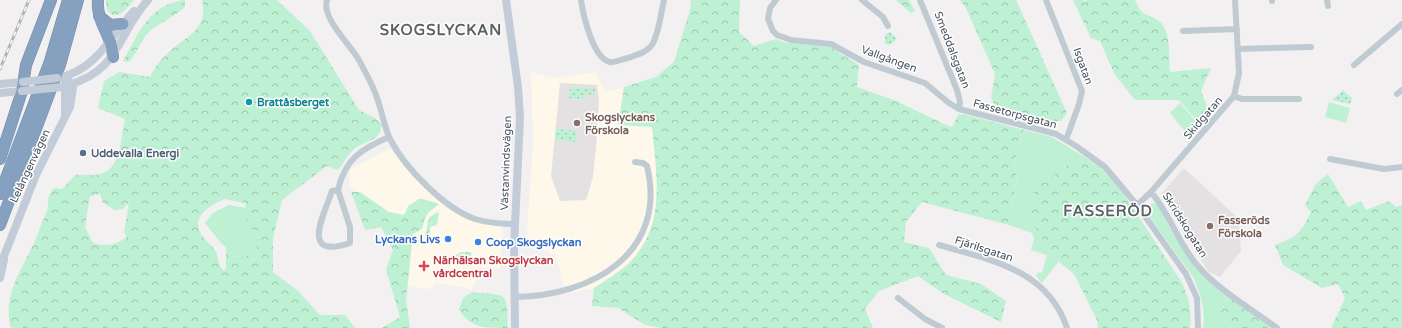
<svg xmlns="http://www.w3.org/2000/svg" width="1402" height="328" viewBox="0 0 1402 328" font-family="'Varela Round',sans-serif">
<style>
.commercial{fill:#fdf8ea}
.education{fill:#e3e1e2}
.grass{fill:#bef1d3}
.forest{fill:url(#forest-crowns);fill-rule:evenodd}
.park{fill:url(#park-dots)}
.garden{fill:url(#garden-furrows)}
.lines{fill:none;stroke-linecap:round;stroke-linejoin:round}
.highway-casing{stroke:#728bac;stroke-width:12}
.street{stroke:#c0cad2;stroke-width:6}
.secondary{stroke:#c2ccd9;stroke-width:8}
.highway{stroke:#86a0c0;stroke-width:11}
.rail-casing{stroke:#b2b5ba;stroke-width:3}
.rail{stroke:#fff;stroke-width:1.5;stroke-dasharray:4.5;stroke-linecap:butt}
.secondary-bridge{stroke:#c2ccd9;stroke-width:8}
.culture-dot{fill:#0f9aa8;stroke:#fff;stroke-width:1.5}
.education-dot{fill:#8d6e63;stroke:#fff;stroke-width:1.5}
.service-dot{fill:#5c6f8a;stroke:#fff;stroke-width:1.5}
.shop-dot{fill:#3f7fe0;stroke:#fff;stroke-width:1.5}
.health-dot{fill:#e0444e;stroke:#fff;stroke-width:1.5}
.labels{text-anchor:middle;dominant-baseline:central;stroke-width:3;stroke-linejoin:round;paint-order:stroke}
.street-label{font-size:11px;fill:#47525e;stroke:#fff}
.culture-label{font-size:11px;font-weight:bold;fill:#0d838f;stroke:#fff;text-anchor:start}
.education-label{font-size:11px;font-weight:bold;fill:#785e54;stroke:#fff;text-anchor:start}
.service-label{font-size:11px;font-weight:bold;fill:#4e5e75;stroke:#fff;text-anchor:start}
.shop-label{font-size:11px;font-weight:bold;fill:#366cbe;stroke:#fff;text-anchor:end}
.health-label{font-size:11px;font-weight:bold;fill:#be3a42;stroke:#fff;text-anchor:start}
.district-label{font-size:15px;font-weight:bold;letter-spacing:1px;fill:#5c6065;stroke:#fff}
</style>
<defs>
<pattern id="forest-crowns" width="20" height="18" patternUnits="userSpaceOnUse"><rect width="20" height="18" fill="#bef1d3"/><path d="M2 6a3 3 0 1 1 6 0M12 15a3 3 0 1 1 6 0" fill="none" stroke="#9cc6ae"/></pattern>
<pattern id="park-dots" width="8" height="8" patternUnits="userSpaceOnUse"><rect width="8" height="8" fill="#bef1d3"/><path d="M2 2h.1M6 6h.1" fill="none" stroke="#9cc6ae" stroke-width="1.8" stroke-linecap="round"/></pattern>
<pattern id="garden-furrows" width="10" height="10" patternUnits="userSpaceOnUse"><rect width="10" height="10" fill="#bef1d3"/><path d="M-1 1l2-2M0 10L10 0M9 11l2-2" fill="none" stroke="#9cc6ae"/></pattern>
</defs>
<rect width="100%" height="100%" fill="#f2f0f0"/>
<path class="commercial" d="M531,72L554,78L595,72L606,92L624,87L618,125L652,126L658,185L657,206L653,224L644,243L632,261L594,288L566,294L557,259L548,251L526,248L533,142Z
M390,148L417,180L451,211L503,228L500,269L477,268L476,281L472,289L435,283L431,289L408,287L411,252L384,219L349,186L350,170Z"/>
<path class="education" d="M560,83L597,85L599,100L596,147L593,177L586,200L560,201L551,176Z
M1184,168L1239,219L1241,251L1220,277L1209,272L1184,234L1162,193Z"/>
<path class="grass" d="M1329,102L1350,108L1346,123L1325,117Z
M1180,103L1199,125L1188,135L1170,113Z
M1024,130L1052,137L1099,166L1085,160L1073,161L1062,170L1042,236L1052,256L1059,261L1042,283L1036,276L1038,272L1042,273L1047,255L1031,250L1034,239L1032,233L1009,225L1017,178L1014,165Z
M418,199H423L439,204L428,213L425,204L415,202Z
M1153,203L1157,204C1164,215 1169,228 1176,239C1191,261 1208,281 1229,297L1217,316L1234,328H1203C1206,311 1200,292 1193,277L1149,216V205Z
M229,205L246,208V215L259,240L256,252L259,258L258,261L255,262L248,256L236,257L220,242L205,223L213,213Z
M439,212L437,225L430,227L432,217Z"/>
<path class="forest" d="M106,0H134C129,6 118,22 109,12C106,9 106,4 106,0Z
M185,0V7C174,17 158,23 147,34C139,43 137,55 128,62L123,61C138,34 149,4 185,0Z
M202,0H277L310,31L359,110L373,117L382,124C379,144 365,139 353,150C347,156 343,164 338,170L327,166L282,200L273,238V272L298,291L320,315H345L355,328H11C3,300 17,277 29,253C36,241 40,226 46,213C51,202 44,200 54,188L62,189L75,175C83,174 92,176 100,174C121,170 121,136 125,119L98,108L104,81L119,72L150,77C154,69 159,61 166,55C183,37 209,32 202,0ZM100,194L103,203L115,210L123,209L129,202L124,232L127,237C116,245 106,247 93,243L85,227L90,196ZM224,199L245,203L247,220L258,239L256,252L259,258L255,262L248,256L236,257L226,247V268L224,271C216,262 220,261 216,252C213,246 207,242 204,238C188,218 208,207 224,199Z
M691,0H740L739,32L754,46L776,39L783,42L830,47L859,65L857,87L896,101L944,124L952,127L958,115L964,114L1024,130L1014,165L1017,178L1009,225L922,202L906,222L904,242L929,248L946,275L981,284L1006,301L1001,322L944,294L918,276L879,291L865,309L873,328H661L645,325L618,308L592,306L594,288C606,280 621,272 631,261C667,224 656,172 652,127L618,125L624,87L656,77L674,62L690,10Z
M896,0H909L915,11L911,13Z
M960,0H1016L1067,113L1061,121H1050L994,104L991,98L995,74L966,8Z
M1073,0H1083L1084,2L1087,0H1135C1143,20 1147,11 1160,22C1171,32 1169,58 1170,72L1211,68L1201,91L1209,111L1202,127L1179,100H1135L1115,75L1100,41L1091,38Z
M1085,160L1099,166L1120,188L1182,283C1189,298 1192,311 1190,328H1098L1097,320L1074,274L1052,256L1029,216L1027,211L1028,204L1036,188L1073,161Z
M1328,174L1348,207L1361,201L1366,210L1389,201L1396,207L1402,205V328H1331L1345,298L1338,284L1322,288L1283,265L1275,245C1297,237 1301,233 1311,212L1305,205L1316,184Z
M351,192H360L389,212L404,215L409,205L415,202L425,204L428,213L425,218L422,229L413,234L406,300L410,328H382L400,317L386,269L393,250L381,227L365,230Z
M472,292C509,296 507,290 508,328C486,328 468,328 459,309L463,298Z
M1229,297L1273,328H1234L1217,316Z"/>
<path class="park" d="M890,32L897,39L890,45L885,44V35Z
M570,87L595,89L594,95L585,94V99L569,98Z
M1343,90L1352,98L1350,104L1332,100Z
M556,129L577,131L576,142L555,140Z"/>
<path class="garden" d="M439,210L431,219L429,236H425L429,218Z
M461,252H470L472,254L469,257L464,254L457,260L456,255Z
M473,258H476V261L471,266L460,264V262L466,263Z"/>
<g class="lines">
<defs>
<path id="highway" d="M98,0C96,24 113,35 113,57
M99,16L110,25L123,24
M0,159L22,91L26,65L51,0
M0,194L50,61L68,0
M0,225L60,65L78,0"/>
</defs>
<use href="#highway" class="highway-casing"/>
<path class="street" d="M327,0C321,18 350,44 359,60C365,72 373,85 377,98C382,111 384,126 390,139C405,168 444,208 475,219C488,223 502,224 515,224
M581,0C583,14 593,59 610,62C615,63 622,59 628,58C636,55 646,53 652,45C659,33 661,13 664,0
M776,0L770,8L768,19L773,31L777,35L791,40L831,44L864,62L925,83L949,103L959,109L1056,134L1076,146L1105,167L1137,205L1186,274L1197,298L1198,328
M862,0L883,17L888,26
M920,0L957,90L960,102L959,109
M1046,0L1082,91L1079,104L1066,140
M1272,0V1
M1327,0L1328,6
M1183,31L1237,29
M1238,49L1311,47
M1354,65L1402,24
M1397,94L1402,90
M1234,96L1242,99H1299
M1330,159L1384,169L1402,167
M338,190L350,227V243C299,260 324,215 332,191L338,190C345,159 361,149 389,137
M1151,192C1170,214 1178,243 1197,265C1218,290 1250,308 1277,328
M1137,205L1151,192L1234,96L1239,73L1235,0
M939,245C991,260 1048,270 1067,328
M515,297C592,296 668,253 647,166L643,163L635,162
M898,298L925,319L942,328"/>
<path class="secondary" d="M506,0L518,87L520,118L514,246L515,328
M62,77C97,68 112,35 134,11
M65,80V113
M0,84L23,82
M68,85C120,71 117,34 148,0
M0,93L22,91
M0,266L36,175L70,107L73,88L66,76
M0,278L4,260"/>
<use href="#highway" class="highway"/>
<defs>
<path id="rail" d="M0,69L29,0"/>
</defs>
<use href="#rail" class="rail-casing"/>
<use href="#rail" class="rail"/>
<path class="secondary-bridge" d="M23,82L57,78
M22,91L62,87"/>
</g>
<circle class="culture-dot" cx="249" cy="102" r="4"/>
<g class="education-dot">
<circle cx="577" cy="123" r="4"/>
<circle cx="1210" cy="226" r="4"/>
</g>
<circle class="service-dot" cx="83" cy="153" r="4"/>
<g class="shop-dot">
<circle cx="448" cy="239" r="4"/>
<circle cx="478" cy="242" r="4"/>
</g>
<path class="health-dot" d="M422 260h4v4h4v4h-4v4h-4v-4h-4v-4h4z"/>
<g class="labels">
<g class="street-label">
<text transform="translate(952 50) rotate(69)">Smeddalsgatan</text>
<text transform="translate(889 59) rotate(20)">Vallgången</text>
<text transform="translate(1083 66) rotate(70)">Isgatan</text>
<text transform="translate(1015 114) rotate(15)">Fassetorpsgatan</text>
<text transform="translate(1203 118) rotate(-49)">Skidgatan</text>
<text transform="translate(506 163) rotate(-88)">Västanvindsvägen</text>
<text transform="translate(30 166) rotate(-65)">Lelångenvägen</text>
<text transform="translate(1185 225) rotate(58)">Skridskogatan</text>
<text transform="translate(984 249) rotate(18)">Fjärilsgatan</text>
</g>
<g class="culture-label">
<text x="257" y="102">Brattåsberget</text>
</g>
<g class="education-label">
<text x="585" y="117">Skogslyckans<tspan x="585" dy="13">Förskola</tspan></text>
<text x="1218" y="220">Fasseröds<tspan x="1218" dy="13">Förskola</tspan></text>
</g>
<g class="service-label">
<text x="91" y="153">Uddevalla Energi</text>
</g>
<g class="shop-label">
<text x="440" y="239">Lyckans Livs</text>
<text x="486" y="242" text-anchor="start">Coop Skogslyckan</text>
</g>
<g class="health-label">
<text x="433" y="260">Närhälsan Skogslyckan<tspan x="433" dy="13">vårdcentral</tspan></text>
</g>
<g class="district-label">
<text x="441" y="30">SKOGSLYCKAN</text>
<text x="1108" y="211">FASSERÖD</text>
</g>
</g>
</svg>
